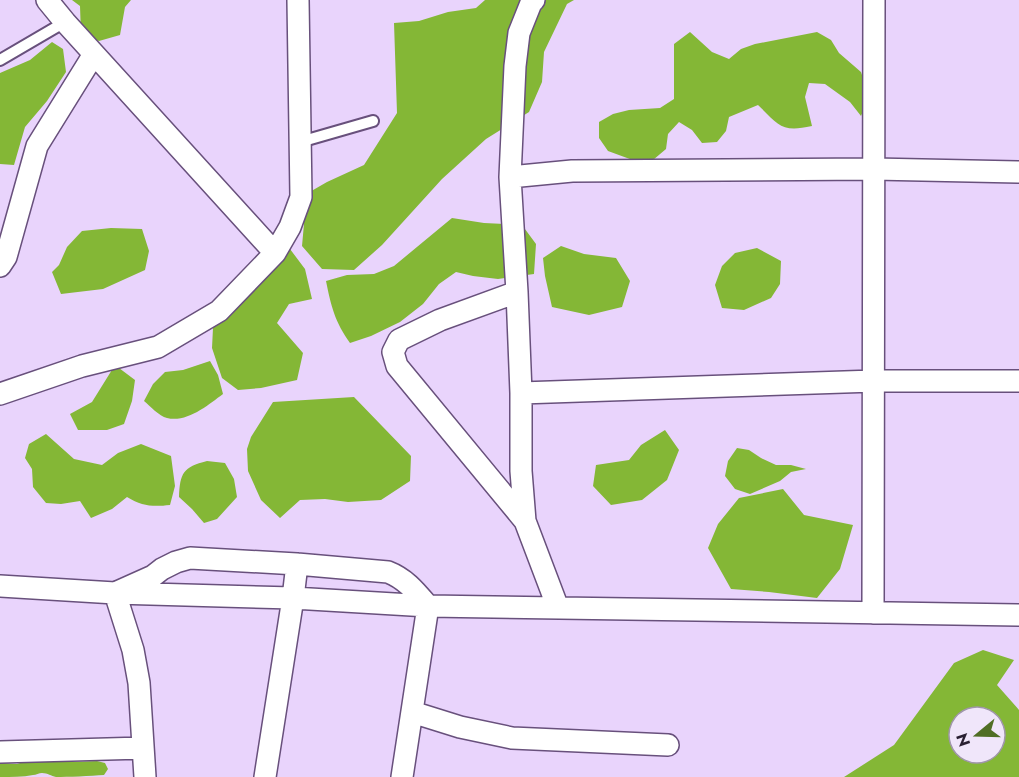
<svg xmlns="http://www.w3.org/2000/svg" width="1019" height="777" viewBox="0 0 1019 777" font-family="Jost,sans-serif">
<style>
.forest{fill:#84b736;fill-rule:evenodd}
.lines{fill:none;stroke-linecap:round;stroke-linejoin:round}
.service-casing{stroke:#68507c;stroke-width:14}
.minor-casing{stroke:#68507c;stroke-width:24}
.service{stroke:#fff;stroke-width:10}
.minor{stroke:#fff;stroke-width:21}
</style>
<rect width="100%" height="100%" fill="#e9d4fc"/>
<path class="forest" d="M72,0H131L125,7L120,35L99,41L81,34L80,6Z
M485,0H574L567,4L544,52L542,82L529,112L486,139L442,179L382,245L354,270L322,269L302,246L304,224L301,197L327,182L364,165L397,113L394,23L419,21L448,12L476,8Z
M690,32L712,52L729,59L741,49L755,44L817,32L831,40L839,53L861,72L866,87L867,102L861,116L850,102L825,84L809,83L805,97L812,126C781,133 779,125 758,105L729,117L726,131L717,142L702,143L692,130L679,122L668,134L666,149L653,160L638,162L608,151L599,138V122L613,114L629,110L660,108L674,99V44Z
M52,42L63,49L66,72L47,101L25,127L14,165L0,164V73L30,60Z
M452,218L484,223L522,225L536,244L534,274L498,279L473,276L456,272L439,284L423,304L400,322L371,336L350,343C335,322 331,306 326,281L347,275L374,274L394,266Z
M111,228L142,229L149,251L145,270L103,289L61,294L52,272L59,265L67,247L82,231Z
M561,246L584,254L616,258L630,281L622,307L589,315L552,307L545,276L543,258Z
M757,248L781,261L780,284L771,298L744,310L722,308L715,285L722,266L735,253Z
M290,249L305,269L312,299L289,304L277,323L303,353L297,380L261,388L238,390L222,378L212,348L213,328L239,304L260,269Z
M210,361L218,375L223,394C208,405 187,423 167,418C159,416 150,406 144,401L153,384L165,372L183,370Z
M115,365L135,380L132,401L124,424L107,430H78L70,414L92,402Z
M354,397L411,456L410,481L381,500L348,502L325,499L300,500L280,518L261,500L248,471L247,449L251,437L273,402Z
M665,430L679,450L667,480L642,500L611,505L593,486L596,465L629,460L641,445Z
M46,434L74,459L102,465L118,453L141,444L171,456L175,486L170,505C152,507 142,506 127,497L112,509L91,518L80,501L61,504L46,503L33,487L32,469L25,458L29,444Z
M737,448L749,450L761,458L776,465H791L806,469L791,472L780,481L750,494L735,489L725,476L728,461Z
M207,461L225,463L234,479L237,497L217,519L204,523L192,509L179,497C180,473 183,467 207,461Z
M783,489L804,515L853,525L840,569L817,598L769,592L731,589L708,548L718,524L739,498Z
M983,650L1014,660L997,685L1019,710V777H844L894,745L954,663ZM959,717H995V753H959Z
M32,759L73,762L97,761L105,763L108,769L104,775C91,776 67,777 56,777C51,776 48,773 42,773C39,773 36,775 33,775C23,777 11,777 0,777V763L17,764Z"/>
<g class="lines">
<defs>
<path id="service" d="M0,60L65,22
M300,142L373,121"/>
<path id="minor" d="M47,0L65,22L275,253
M534,0L531,3L519,33L515,66L510,177L517,292L521,393V471L525,521L558,608
M510,177L572,171L874,169L1019,172
M0,266L6,257L37,146L94,54
M517,292L440,320L399,340L393,352L397,366L525,521
M521,393L874,381H1019
M0,394L82,366L158,347L219,311L275,253L290,227L301,197L298,0
M0,586L115,593L293,598L428,606L1019,615
M873,613L874,0
M412,712L460,727L512,738L668,745
M0,752L143,748
M145,777L139,683L133,650L115,593L153,576L162,569L176,562L190,558L297,564L388,572C406,579 416,592 428,606
M265,777L293,598L297,564
M402,777L428,606"/>
</defs>
<use href="#service" class="service-casing"/>
<use href="#minor" class="minor-casing"/>
<use href="#service" class="service"/>
<use href="#minor" class="minor"/>
</g>
<g transform="translate(977 735) rotate(251)"><circle r="28" fill="#f0e6fa" stroke="#a096aa" stroke-width="1.5"/>
<path d="M0-4.5L10 22L0 15L-10 22Z" fill="#506e24"/>
<text y="-9" font-size="16" font-weight="bold" text-anchor="middle" fill="#291f31">N</text>
</g>
</svg>
